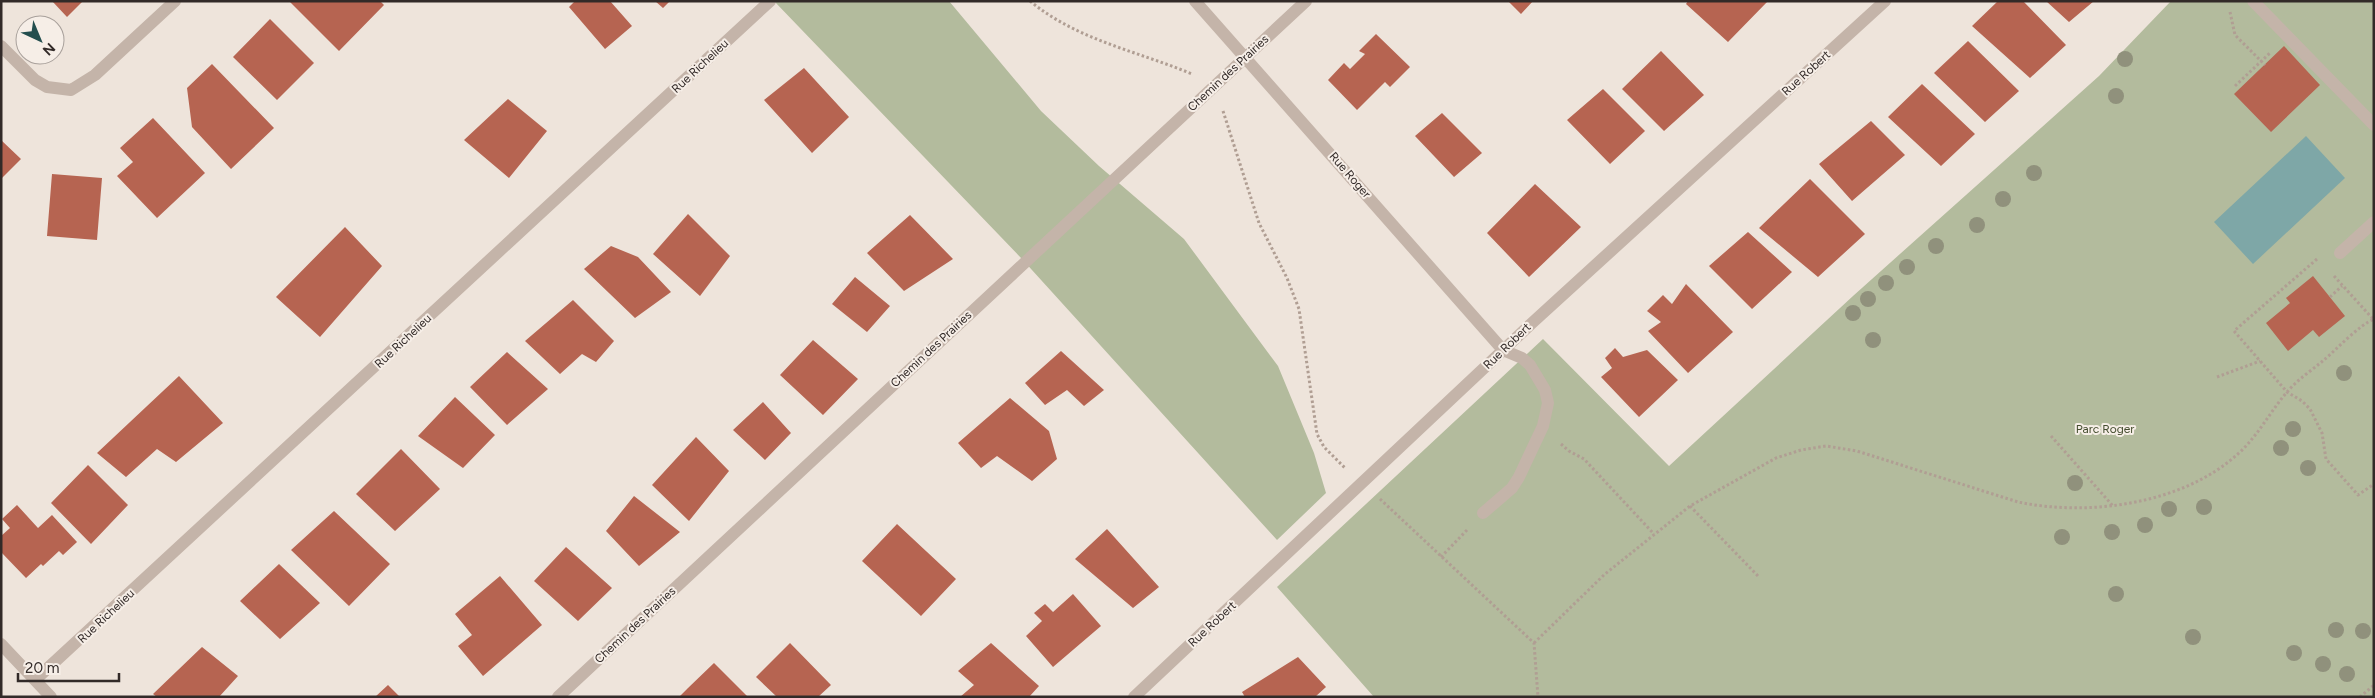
<svg xmlns="http://www.w3.org/2000/svg" width="2375" height="698" viewBox="0 0 2375 698" font-family="Figtree,sans-serif">
<style>
.green{fill:#b3bb9d}
.water{fill:#7ea7a7}
.building{fill:#b66451}
.lines{fill:none;stroke-linecap:round;stroke-linejoin:round}
.path{stroke:#b09e93;stroke-width:3;stroke-dasharray:2.5 2.5;stroke-linecap:butt}
.minor{stroke:#c4b4a9;stroke-width:12}
.tree{fill:#90917c}
.labels{text-anchor:middle;dominant-baseline:central;stroke-width:4;stroke-linejoin:round;paint-order:stroke}
.street-label{font-size:12px;fill:#322a28;stroke:#f6eee7}
.park-label{font-size:12px;fill:#444d2f;stroke:#f6eee7}
</style>
<rect width="100%" height="100%" fill="#eee4db"/>
<path class="green" d="M774,1H949L1041,111L1099,166L1184,239L1278,366L1314,453L1326,493L1277,540L1022,259Z
M2171,1H2374V697H1374L1277,587L1543,339L1669,466L1853,296L2099,76Z"/>
<path class="water" d="M2306,136L2345,178L2253,264L2214,222Z"/>
<path class="building" d="M52,1H83L67,17Z
M289,1H380L384,5L339,51Z
M575,1H610L632,26L605,49L569,7Z
M655,1H670L663,8Z
M1508,1H1533L1521,14Z
M1688,1H1768L1728,42L1686,4Z
M1998,1H2023L2066,45L2030,78L1972,26Z
M2046,1H2094L2069,22Z
M270,19L314,63L277,100L233,57Z
M1376,34L1410,67L1390,87L1385,82L1357,110L1328,80L1344,63L1350,69L1365,54L1359,51Z
M1968,41L2019,91L1985,122L1934,73Z
M2284,46L2320,85L2271,132L2234,94Z
M1661,51L1704,95L1664,131L1622,89Z
M212,64L274,128L231,169L192,127L187,88Z
M804,68L849,117L812,153L764,100Z
M1922,84L1975,134L1941,166L1888,117Z
M1603,89L1645,131L1610,164L1567,120Z
M508,99L547,131L509,178L464,140Z
M1442,113L1482,153L1454,177L1415,136Z
M153,118L205,173L157,218L117,176L133,162L120,148Z
M1871,121L1905,155L1852,201L1819,164Z
M1,140L21,159L1,179Z
M52,174L102,178L97,240L47,236Z
M1810,179L1865,234L1818,277L1759,228Z
M1535,184L1581,227L1529,277L1487,233Z
M688,214L730,256L700,296L653,254Z
M910,215L953,259L904,291L867,253Z
M345,227L382,266L320,337L276,297Z
M1748,232L1792,272L1752,309L1709,266Z
M611,246L638,257L671,292L635,318L584,269Z
M2313,276L2345,316L2319,337L2313,330L2288,351L2266,323L2290,303L2286,298Z
M855,277L890,306L867,332L832,304Z
M1686,284L1733,332L1688,373L1648,331L1661,322L1647,311L1663,295L1672,304Z
M573,300L614,341L596,362L582,354L560,374L525,341Z
M813,340L858,379L823,415L780,375Z
M1615,348L1623,357L1647,350L1678,380L1639,417L1601,377L1612,368L1605,358Z
M1061,351L1104,390L1084,406L1067,390L1045,405L1025,383Z
M507,352L548,389L507,425L470,387Z
M179,376L223,423L176,462L157,449L126,477L97,453Z
M455,397L495,435L463,468L418,436Z
M1010,398L1049,431L1057,459L1032,481L997,456L981,468L958,443Z
M763,402L791,433L765,460L733,430Z
M696,437L729,471L689,521L652,485Z
M401,449L440,489L395,531L356,494Z
M88,465L128,505L91,544L51,503Z
M634,496L680,532L639,566L606,531Z
M17,505L38,528L52,515L77,542L63,555L59,551L43,566L41,564L26,578L1,552V536L10,528L2,519Z
M334,511L390,564L349,606L291,550Z
M897,524L956,579L921,616L862,561Z
M1107,529L1159,587L1133,608L1075,559Z
M566,547L612,588L578,621L534,581Z
M279,564L320,603L280,639L240,601Z
M500,576L542,625L483,676L458,646L472,635L455,614Z
M1073,594L1101,626L1053,667L1026,636L1042,621L1034,613L1045,604L1053,612Z
M790,643L831,685L818,697H777L756,677Z
M991,643L1039,686L1029,697H960L974,685L958,671Z
M202,647L238,676L219,697H157L153,694Z
M1298,657L1326,687L1315,697H1245L1242,692Z
M714,663L748,697H679L688,688Z
M388,685L400,697H375Z"/>
<g class="lines">
<path class="path" d="M1030,1C1077,40 1137,51 1192,74
M2230,12L2235,35L2265,65
M2235,86L2271,52
M1223,111L1259,223L1287,278L1299,309L1317,434L1324,447L1345,468
M2317,259L2234,331L2287,392L2302,401L2310,409L2322,433L2326,459L2358,495L2374,484
M2334,276L2373,319
M2330,297L2342,286
M2217,377L2260,361
M2051,436L2113,506
M1561,444L1569,451L1584,459L1654,534
M1380,499L1534,643L1538,697
M1690,506L1759,577
M1441,557L1467,530
M1534,643L1605,574L1690,506L1776,458L1801,450L1826,446L1857,451L2018,502C2089,517 2185,504 2240,452C2259,434 2270,412 2287,392C2297,380 2312,370 2324,360C2337,349 2359,325 2374,319
M2360,697L2374,685"/>
<path class="minor" d="M1195,1L1503,350L1522,358L1530,365L1545,390L1548,403L1543,426L1519,477L1512,488L1483,513
M2253,1L2374,125
M1,46L35,80L47,87L71,90L95,75L175,1
M2340,253L2374,222
M1,644L51,697
M35,680L770,1
M558,697L1306,1
M1134,697L1532,323L1885,1"/>
</g>
<g class="tree">
<circle cx="2125" cy="59" r="8"/>
<circle cx="2116" cy="96" r="8"/>
<circle cx="2034" cy="173" r="8"/>
<circle cx="2003" cy="199" r="8"/>
<circle cx="1977" cy="225" r="8"/>
<circle cx="1936" cy="246" r="8"/>
<circle cx="1907" cy="267" r="8"/>
<circle cx="1886" cy="283" r="8"/>
<circle cx="1868" cy="299" r="8"/>
<circle cx="1853" cy="313" r="8"/>
<circle cx="1873" cy="340" r="8"/>
<circle cx="2344" cy="373" r="8"/>
<circle cx="2293" cy="429" r="8"/>
<circle cx="2281" cy="448" r="8"/>
<circle cx="2308" cy="468" r="8"/>
<circle cx="2075" cy="483" r="8"/>
<circle cx="2204" cy="507" r="8"/>
<circle cx="2169" cy="509" r="8"/>
<circle cx="2145" cy="525" r="8"/>
<circle cx="2112" cy="532" r="8"/>
<circle cx="2062" cy="537" r="8"/>
<circle cx="2116" cy="594" r="8"/>
<circle cx="2336" cy="630" r="8"/>
<circle cx="2363" cy="631" r="8"/>
<circle cx="2193" cy="637" r="8"/>
<circle cx="2294" cy="653" r="8"/>
<circle cx="2323" cy="664" r="8"/>
<circle cx="2347" cy="674" r="8"/>
</g>
<g class="labels">
<g class="street-label">
<text transform="translate(700 66) rotate(-43)">Rue Richelieu</text>
<text transform="translate(1228 73) rotate(-43)">Chemin des Prairies</text>
<text transform="translate(1806 73) rotate(-42)">Rue Robert</text>
<text transform="translate(1350 175) rotate(49)">Rue Roger</text>
<text transform="translate(403 341) rotate(-43)">Rue Richelieu</text>
<text transform="translate(1507 346) rotate(-44)">Rue Robert</text>
<text transform="translate(931 349) rotate(-43)">Chemin des Prairies</text>
<text transform="translate(106 616) rotate(-43)">Rue Richelieu</text>
<text transform="translate(1212 624) rotate(-43)">Rue Robert</text>
<text transform="translate(635 625) rotate(-43)">Chemin des Prairies</text>
</g>
<g class="park-label">
<text x="2105" y="429">Parc Roger</text>
</g>
</g>
<rect width="2375" height="698" fill="none" stroke="#322a28" stroke-width="5"/>
<g transform="translate(40 40) rotate(136)"><circle r="24" fill="#f6eee7" stroke="#a8a09b"/>
<path d="M0-4L9 19L0 12L-9 19Z" fill="#234e4e"/>
<text y="-8" font-size="14" font-weight="bold" text-anchor="middle" fill="#322a28">N</text>
</g>
<path d="M18 673v8h101v-8" fill="none" stroke="#322a28" stroke-width="2.5"/>
<text x="25" y="673" font-size="15" fill="#322a28" stroke="#f6eee7" stroke-width="4" paint-order="stroke">20 m</text>
</svg>
